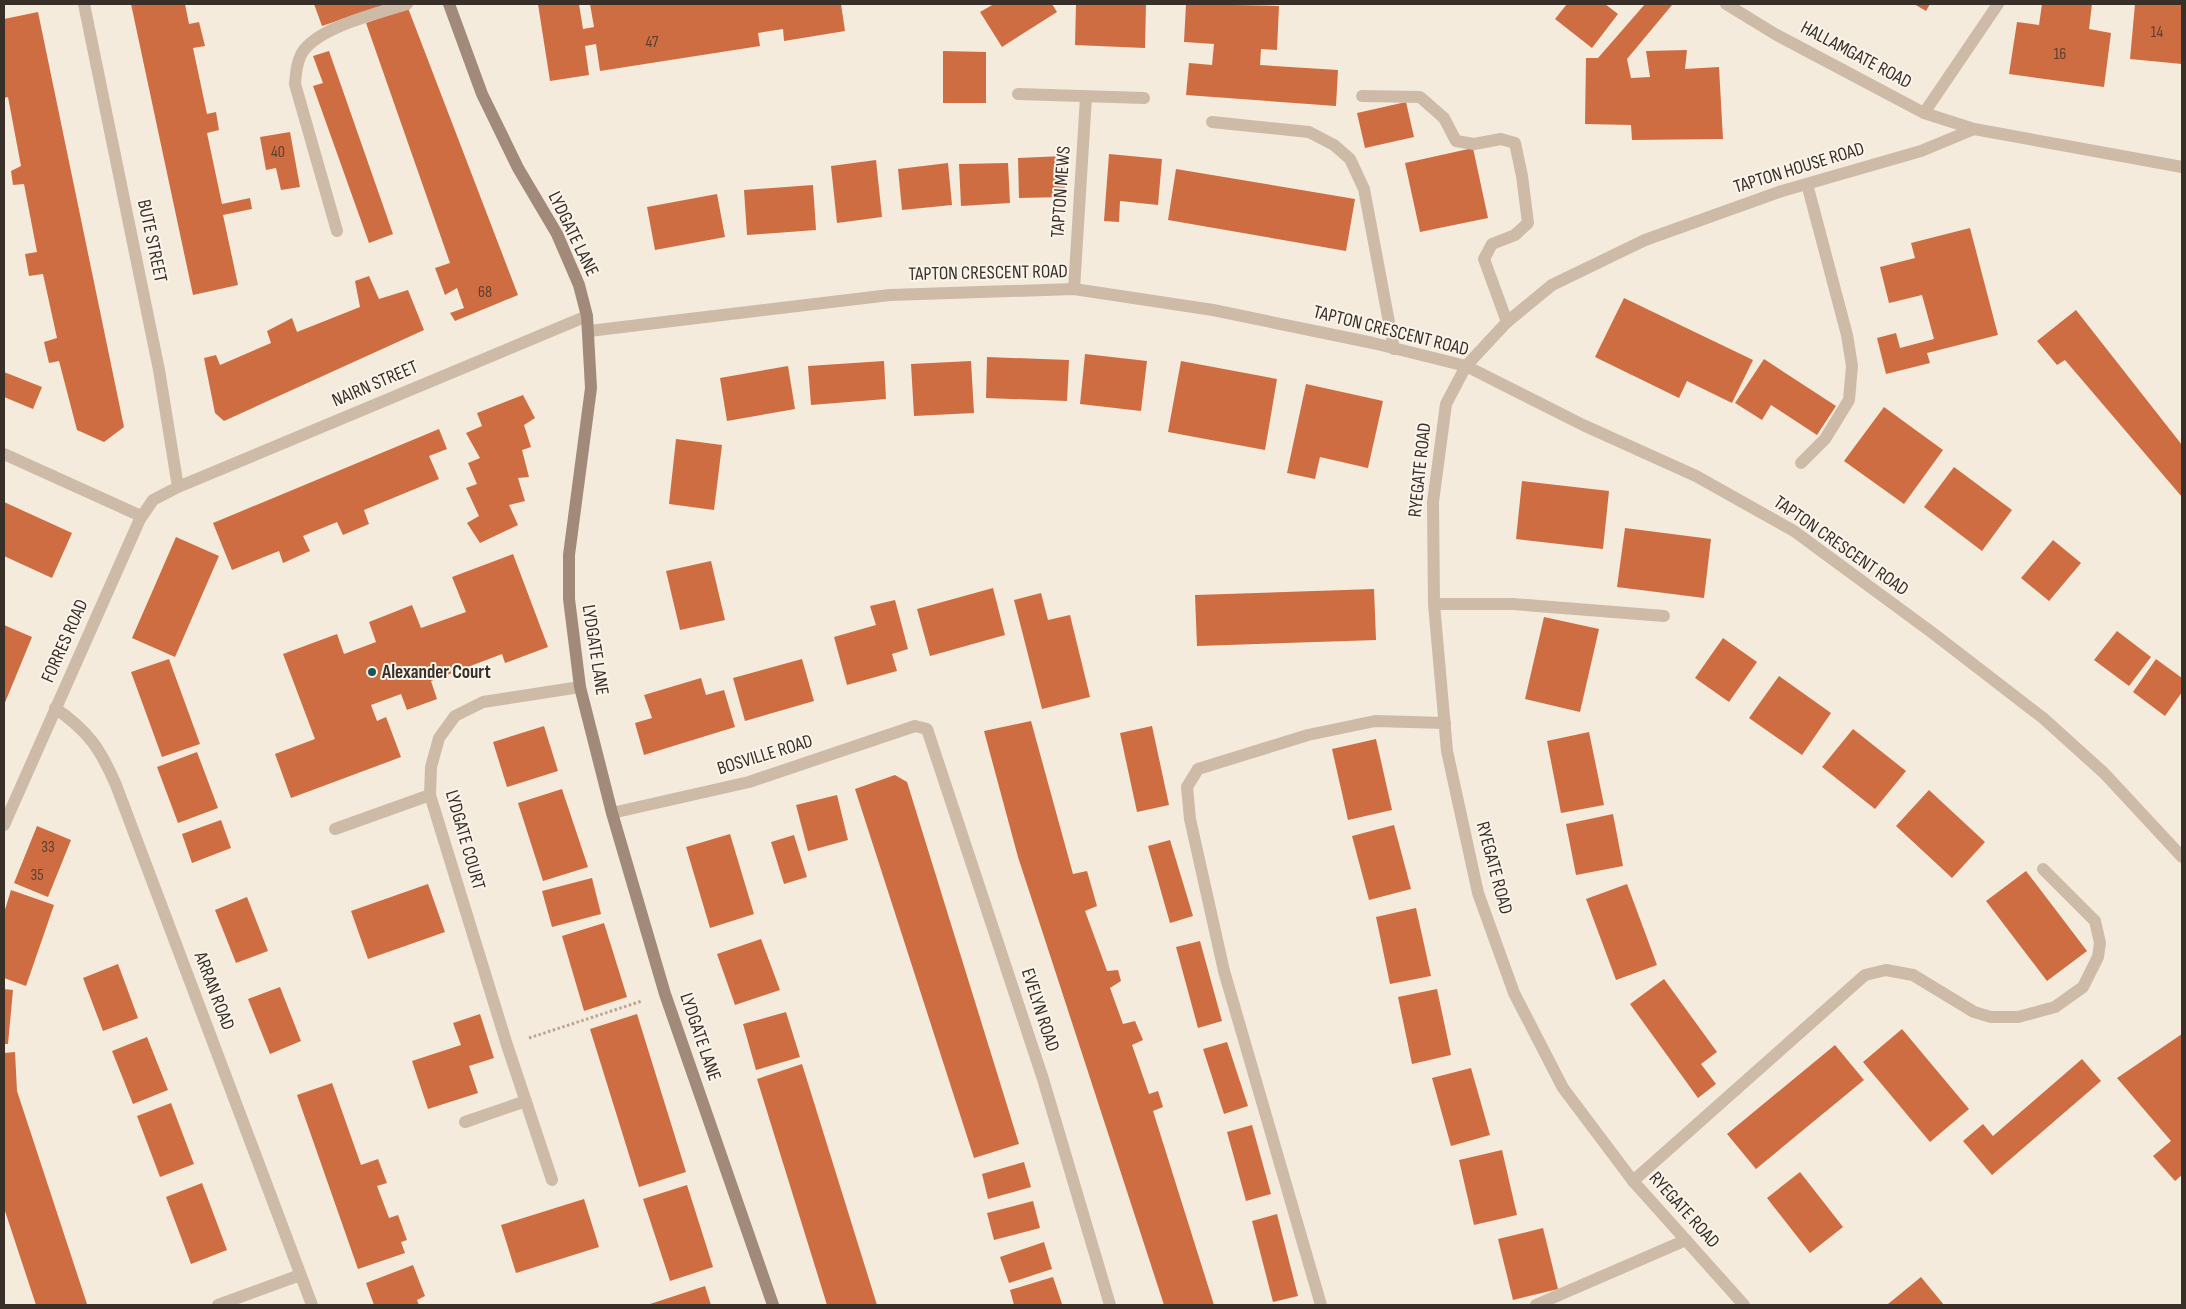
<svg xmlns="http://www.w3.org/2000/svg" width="2186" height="1309" viewBox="0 0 2186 1309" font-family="'Sofia Sans Condensed',sans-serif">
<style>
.building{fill:#ce6d41}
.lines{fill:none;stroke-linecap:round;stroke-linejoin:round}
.path{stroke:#b9a592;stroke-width:3;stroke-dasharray:2.5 2.5;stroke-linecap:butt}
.lane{stroke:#cdbba8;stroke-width:12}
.street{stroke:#cdbba8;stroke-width:12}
.secondary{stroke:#a18a79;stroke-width:12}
.poi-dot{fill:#1b555e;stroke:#fbf4ea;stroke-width:2}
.labels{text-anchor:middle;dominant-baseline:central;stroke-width:4;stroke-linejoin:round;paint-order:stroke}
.number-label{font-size:16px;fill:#5e3e2f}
.street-label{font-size:19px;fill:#392f29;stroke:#fbf4ea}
.poi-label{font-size:19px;font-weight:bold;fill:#392f29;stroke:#fbf4ea;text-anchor:start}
</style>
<rect width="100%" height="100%" fill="#f4ebdd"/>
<path class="building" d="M131,4H185L189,24L199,22L205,46L193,48L207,114L216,112L219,130L207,133L222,204L250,198L252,209L223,215L238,285L193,295Z
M314,4H387L322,26Z
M538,4H579L583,29L594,27L590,4H841L845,31L784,41L783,29L758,33L760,46L600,71L596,44L585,46L589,75L550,81Z
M994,4H1052L1057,12L1002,47L980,12Z
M1076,4H1146L1145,48L1075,45Z
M1186,4L1279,6L1277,50L1261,49L1260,65L1338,70L1336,106L1186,95L1189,63L1212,65L1214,44L1184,42Z
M1567,4H1605L1618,14L1592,48L1555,19Z
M1645,4L1672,5L1627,59L1631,78L1650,77L1646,51L1687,50L1685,69L1719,67L1723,139L1632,140L1631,125L1585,124L1586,58H1598Z
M1914,4H1930L1926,11Z
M2042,4H2092L2089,29L2111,33L2104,87L2009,74L2017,22L2039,25Z
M2135,4H2182V64L2130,59Z
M408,8L518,295L455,321L450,313L464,308L457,288L445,295L435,268L450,263L366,23Z
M38,12L124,427L104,442L77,430L59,361L49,363L44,342L57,338L43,274L29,276L25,254L37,252L24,184L13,185L11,171L21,166L8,97L4,98V19Z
M329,51L393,234L369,243L313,86L323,83L313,56Z
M943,51L986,52V103H943Z
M1406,102L1414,137L1365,148L1357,113Z
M290,132L300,187L281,190L276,168L266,170L260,137Z
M1473,148L1488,218L1420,232L1405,163Z
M1109,154L1162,159L1158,205L1120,201L1119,222L1104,221Z
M1064,156L1065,197L1019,198L1018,158Z
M876,160L882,217L837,223L831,166Z
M948,163L952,205L902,210L898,169Z
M1008,163L1010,203L961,206L959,164Z
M1176,169L1355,199L1346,251L1168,220Z
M813,185L816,230L747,235L744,190Z
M717,194L725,237L655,250L647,207Z
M1970,228L1998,335L1927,353L1930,363L1886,374L1877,338L1896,333L1900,348L1934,339L1922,295L1889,303L1880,267L1915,258L1911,243Z
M369,276L379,299L408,290L424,330L224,421L215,413L204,358L216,355L220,365L271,343L267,331L292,318L297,332L360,307L355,281Z
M1624,298L1753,360L1732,403L1687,381L1679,398L1595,357Z
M2076,310L2182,445V497L2065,360L2057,365L2037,341Z
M1085,354L1147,361L1141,411L1080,404Z
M987,357L1069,360L1067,401L986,398Z
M1764,359L1836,406L1817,435L1771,405L1762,420L1735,403Z
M884,361L886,399L811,405L808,366Z
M971,361L974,413L914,416L911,364Z
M1181,361L1277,379L1265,450L1168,432Z
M788,366L795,409L727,421L720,378Z
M4,372L42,387L33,409L4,397Z
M1306,384L1383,401L1368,468L1320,457L1315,479L1287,473Z
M523,395L535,418L524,425L531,447L522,450L529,477L518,478L525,501L509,505L518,525L480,543L467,523L479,516L466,488L477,484L468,463L480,458L466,433L482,426L477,413Z
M1884,407L1943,450L1904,504L1844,461Z
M439,429L447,449L429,456L439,479L364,510L369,524L343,535L337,522L303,536L310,551L283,563L279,551L232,570L213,523Z
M676,439L722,445L714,510L669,504Z
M1954,467L2012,510L1982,551L1924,507Z
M1522,481L1609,491L1603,549L1516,539Z
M4,502L72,533L52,578L4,556Z
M1625,528L1711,539L1704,598L1617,587Z
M176,537L219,556L175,657L132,638Z
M2053,540L2081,563L2049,601L2021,578Z
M513,554L548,647L505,663L502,654L431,681L437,699L407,710L401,694L371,705L377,721L386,717L401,757L291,798L275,754L315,739L283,654L337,634L344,654L376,642L369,622L412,605L421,628L466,612L452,577Z
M711,561L725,620L680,630L666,571Z
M993,588L1005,635L930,656L917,609Z
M1374,589L1376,640L1197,646L1195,595Z
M1041,593L1048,620L1070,615L1090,697L1042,709L1014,600Z
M895,600L908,649L892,654L897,671L847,685L834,637L876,625L870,606Z
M1544,617L1599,629L1580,712L1525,699Z
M4,625L32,637L4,705Z
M2117,631L2151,657L2129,686L2094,660Z
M1723,638L1757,662L1729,702L1695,678Z
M169,659L200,744L162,757L131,672Z
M802,659L814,701L745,721L733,678Z
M2156,659L2182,678V692L2165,716L2133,692Z
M1779,676L1831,713L1802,755L1749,718Z
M701,678L706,695L724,690L735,727L644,755L635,723L652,718L644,695Z
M1031,721L1073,874L1087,871L1097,906L1085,911L1107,971L1118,970L1121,981L1110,988L1123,1024L1135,1021L1143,1040L1132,1045L1149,1094L1158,1091L1163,1107L1153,1111L1214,1305H1164L1018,857L984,731Z
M544,726L558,771L507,787L493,742Z
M1152,726L1169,805L1137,812L1120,733Z
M1853,729L1906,771L1875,809L1822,767Z
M1589,732L1604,805L1561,813L1547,741Z
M1376,739L1392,810L1348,820L1332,749Z
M197,752L218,808L178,823L157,767Z
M895,775L907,782L1019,1144L974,1158L855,789Z
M562,789L588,867L543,881L518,803Z
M1929,790L1985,842L1952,878L1896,826Z
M837,795L848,840L808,851L796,805Z
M1613,814L1623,866L1576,875L1566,824Z
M221,820L231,848L192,863L182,834Z
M1394,825L1411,889L1369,900L1352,836Z
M37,826L71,840L48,897L14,883Z
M730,834L754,914L710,928L686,847Z
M794,835L807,877L784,884L771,842Z
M1170,840L1193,916L1170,923L1148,846Z
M2026,871L2087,951L2047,981L1986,901Z
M592,878L601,914L552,927L542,891Z
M428,884L445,932L368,959L351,911Z
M1627,884L1657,965L1616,980L1586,899Z
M11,890L54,905L26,986L4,978V913Z
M247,897L268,951L236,963L215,910Z
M1416,908L1431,976L1390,984L1376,917Z
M604,923L627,997L584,1011L562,936Z
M761,939L780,990L735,1005L717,954Z
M1200,941L1222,1021L1198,1028L1176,947Z
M118,964L138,1018L103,1031L83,978Z
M1664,979L1717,1052L1701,1064L1716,1084L1698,1098L1630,1004Z
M280,987L301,1041L270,1054L248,999Z
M4,989L13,990L8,1044H4Z
M1437,989L1451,1055L1412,1064L1398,997Z
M786,1012L800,1057L756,1070L743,1024Z
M480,1014L494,1058L469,1066L478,1093L428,1109L412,1061L461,1045L453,1023Z
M637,1014L686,1172L639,1187L590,1029Z
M1902,1029L1969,1109L1930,1142L1863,1062Z
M2182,1034V1175L2175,1181L2153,1156L2171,1141L2117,1078Z
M147,1037L168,1090L133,1104L112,1051Z
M1227,1042L1248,1106L1224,1114L1203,1049Z
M1835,1045L1864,1080L1756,1169L1727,1134Z
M15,1052L17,1091L87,1304L83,1305H36L4,1208V1053Z
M2082,1059L2101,1081L1992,1175L1963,1141L1983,1124L1993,1136Z
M802,1064L877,1305H827L757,1079Z
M1471,1068L1490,1135L1451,1146L1432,1078Z
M332,1083L361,1165L378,1159L387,1183L377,1186L389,1218L398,1215L407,1240L401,1242L405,1253L358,1269L297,1095Z
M171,1103L194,1164L160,1177L137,1116Z
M1252,1125L1271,1194L1246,1201L1227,1132Z
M1502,1150L1517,1215L1474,1225L1459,1160Z
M1024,1162L1031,1187L988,1199L982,1174Z
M1800,1172L1843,1227L1810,1253L1767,1198Z
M202,1183L227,1250L191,1264L166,1197Z
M687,1185L713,1267L670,1281L643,1199Z
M584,1199L599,1247L516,1273L501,1225Z
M1033,1201L1040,1228L994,1240L987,1213Z
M1277,1214L1298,1296L1273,1302L1252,1221Z
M1543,1228L1558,1289L1513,1300L1498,1239Z
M1044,1242L1052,1269L1009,1283L1000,1257Z
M413,1265L425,1296L417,1300L419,1305H374L366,1283Z
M1053,1277L1062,1304L1014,1305L1010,1290Z
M1921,1277L1944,1305H1889L1888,1304Z
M705,1286L711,1305H647Z"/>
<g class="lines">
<path class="path" d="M529,1038L642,1001"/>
<path class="lane" d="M1018,94L1144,98
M1362,96L1420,97L1444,118L1456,141L1474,144L1501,139L1515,143L1522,176L1528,223L1515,235L1492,244L1484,259L1507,322
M1924,113L1998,4
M1212,122L1309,132L1334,145L1350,159L1364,189L1394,349
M337,231L295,84C296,73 297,59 304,50C323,26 378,13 407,4
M1074,289L1086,97
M1801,463L1825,439L1849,400L1852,366L1847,335L1807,184
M1434,604H1513L1664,616
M335,829L430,795
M1633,1181L1865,975L1886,970L1913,975L1974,1012L1991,1017H2018L2055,1007L2083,987L2098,957L2100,943L2095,921L2043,869
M1321,1305L1224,971L1190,819L1187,787L1198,769L1308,735L1375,721L1445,723
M1536,1305L1686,1240"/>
<path class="street" d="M84,4L159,370L178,487
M1726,4L1775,34L1924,113L1974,129
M589,331L890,295L1074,289L1213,310L1373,343L1466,366L1583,425L1696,476L1794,531L1934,634L2043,718L2104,773L2182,857
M4,454L141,516
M55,708C88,731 100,748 116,785L312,1305
M612,813L749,782L915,726L927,729L1043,1079L1110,1305
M4,825L140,519L153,500L178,487L587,316
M465,1122L526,1101
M552,1180L507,1045L430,795L431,767L439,738L455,716L483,702L580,687
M218,1305L300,1275
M1744,1305L1633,1181L1563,1088L1514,993L1478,893L1447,751L1434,604L1433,502L1446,404L1466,366L1507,322L1552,285L1645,240L1782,191L1921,151L1974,129L2182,167"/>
<path class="secondary" d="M449,4L482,94L518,168L557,234L579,285L587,316L591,388L569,555V599L580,687L612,813L665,994L773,1305"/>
</g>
<circle class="poi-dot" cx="372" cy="672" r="5"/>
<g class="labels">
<g class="number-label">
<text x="2157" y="32">14</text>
<text x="652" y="42">47</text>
<text x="2060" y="54">16</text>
<text x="278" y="152">40</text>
<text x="485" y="292">68</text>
<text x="48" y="847">33</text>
<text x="37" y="875">35</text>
</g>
<g class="street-label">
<text transform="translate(1856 55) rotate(28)">HALLAMGATE ROAD</text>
<text transform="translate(1799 168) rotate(-17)">TAPTON HOUSE ROAD</text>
<text transform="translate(1061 192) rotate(-86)">TAPTON MEWS</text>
<text transform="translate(573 234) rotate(64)">LYDGATE LANE</text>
<text transform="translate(152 241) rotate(78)">BUTE STREET</text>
<text transform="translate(988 273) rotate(-1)">TAPTON CRESCENT ROAD</text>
<text transform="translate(1391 331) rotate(14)">TAPTON CRESCENT ROAD</text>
<text transform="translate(375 384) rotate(-23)">NAIRN STREET</text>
<text transform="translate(1420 470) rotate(-84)">RYEGATE ROAD</text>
<text transform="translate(1841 546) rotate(35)">TAPTON CRESCENT ROAD</text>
<text transform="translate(65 641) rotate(-66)">FORRES ROAD</text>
<text transform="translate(595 650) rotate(81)">LYDGATE LANE</text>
<text transform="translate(765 755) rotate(-17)">BOSVILLE ROAD</text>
<text transform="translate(465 840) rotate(74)">LYDGATE COURT</text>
<text transform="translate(1494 868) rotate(75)">RYEGATE ROAD</text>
<text transform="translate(214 991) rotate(69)">ARRAN ROAD</text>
<text transform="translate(1040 1010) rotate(72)">EVELYN ROAD</text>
<text transform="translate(700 1037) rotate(71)">LYDGATE LANE</text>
<text transform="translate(1684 1210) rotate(48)">RYEGATE ROAD</text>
</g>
<g class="poi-label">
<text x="382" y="672">Alexander Court</text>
</g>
</g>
<rect width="2186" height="1309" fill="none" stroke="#392f29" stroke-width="10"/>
</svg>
